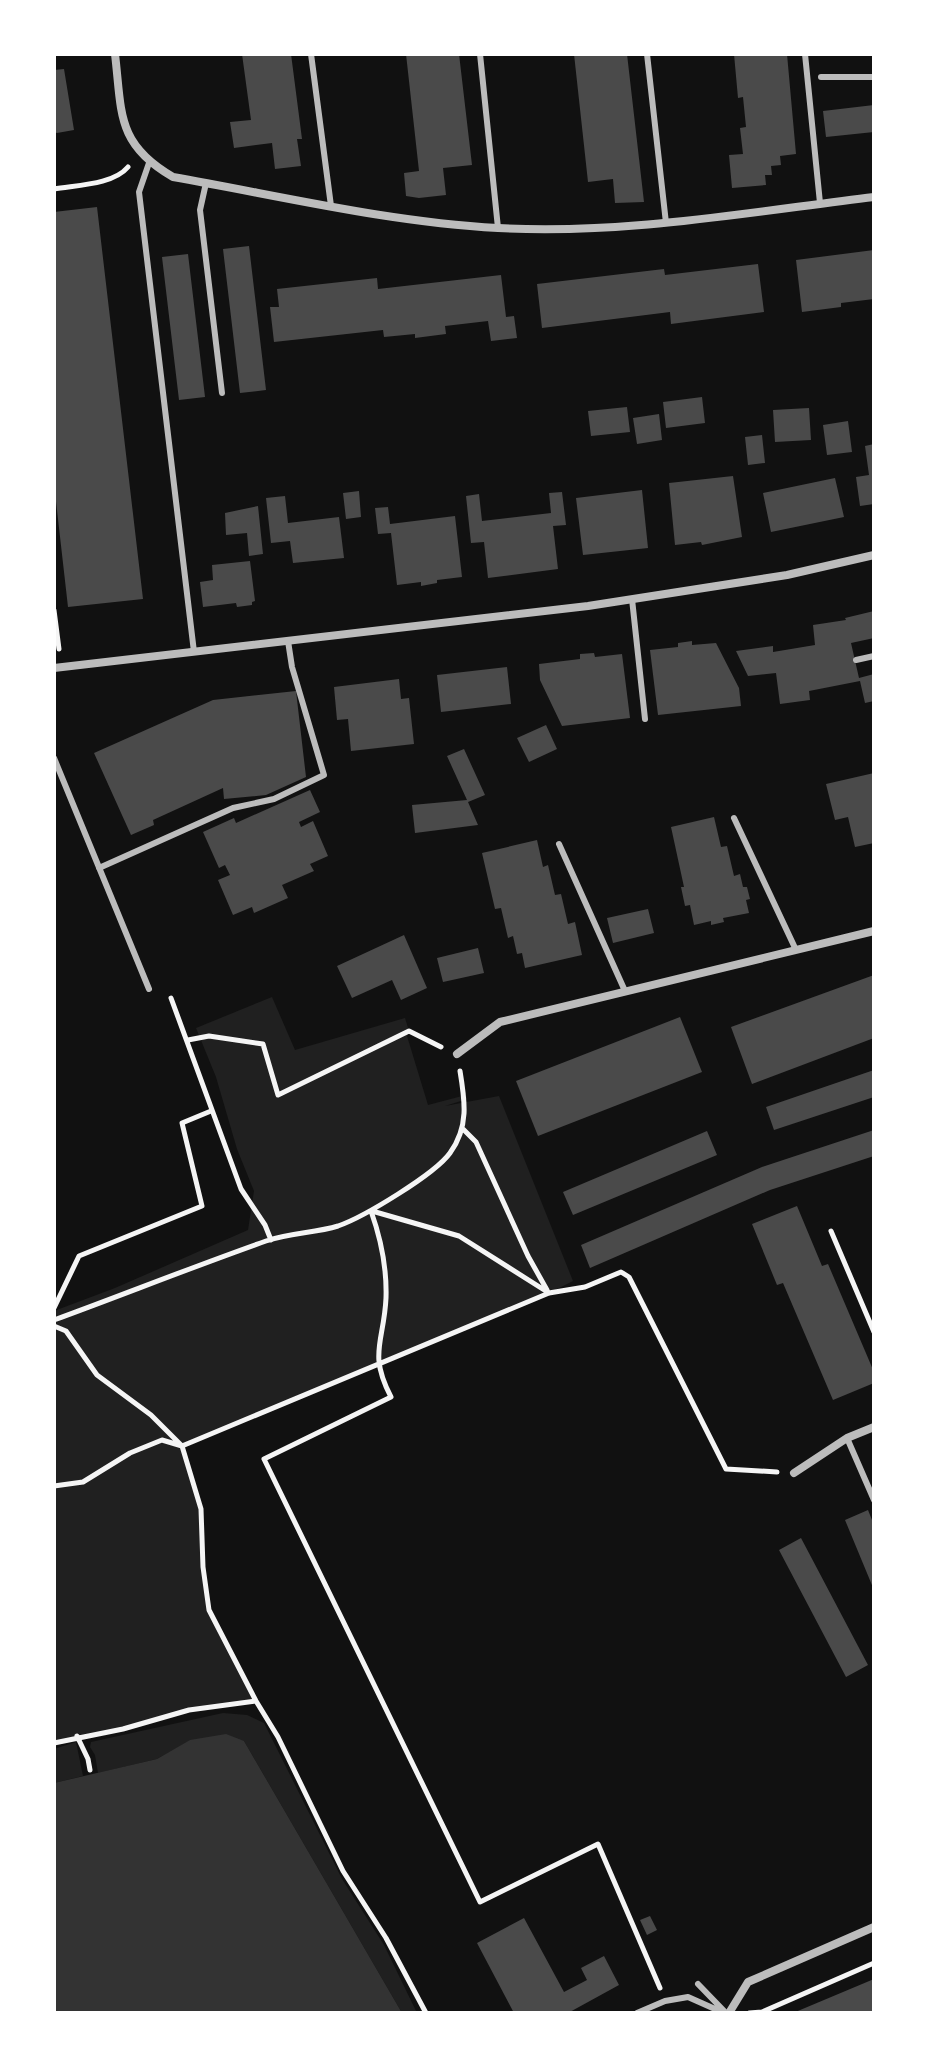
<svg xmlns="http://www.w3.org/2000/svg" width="928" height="2067" viewBox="0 0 928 2067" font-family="Lato,sans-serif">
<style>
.green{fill:#202020}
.water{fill:#333}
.building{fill:#4a4a4a}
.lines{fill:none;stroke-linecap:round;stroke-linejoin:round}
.path{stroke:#f5f5f5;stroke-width:5}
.service{stroke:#bcbcbc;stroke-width:6}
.minor{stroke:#bcbcbc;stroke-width:8}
</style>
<rect width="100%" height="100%" fill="#111"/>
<path class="green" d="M272,997L295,1050L405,1018L409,1031L407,1036L428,1105L466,1095L467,1099L445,1106L499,1096L573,1281L549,1293L182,1446L201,1509L203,1567L209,1610L256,1701L189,1710L123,1729L54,1743V1311L115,1288L248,1230L254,1191L237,1149L216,1077L196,1028Z
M223,1713L247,1715L264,1723L342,1879L384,1945L417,2013H402L244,1741L191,1740L157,1759L98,1773L95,1755L90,1747L91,1742Z
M76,1742L83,1776L54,1783V1749Z"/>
<path class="water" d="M226,1734L244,1741L402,2013H54V1783L157,1759L190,1740Z"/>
<path class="building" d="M242,54H291L302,139H297L301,166L275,169L272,143L234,148L230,122L251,120Z
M406,54H459L472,165L443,168L446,195L419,198L406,196L404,173L419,171Z
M574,54H627L644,202L615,203L613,179L588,182Z
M734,54H787L796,154L780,156L781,165L771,166L772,175H765L766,185L732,188L729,155L743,154L740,128L746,127L743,97L738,98Z
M64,69L74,130L57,133L54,132V70Z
M874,105V132L826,137L823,111Z
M97,207L143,599L68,607L54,484V212Z
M249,246L266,390L240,393L223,249Z
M874,250V299L841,303V307L802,312L796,260Z
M188,254L205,397L179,400L162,257Z
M758,264L764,312L671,324L670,312L542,328L537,284L664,269L665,275Z
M501,275L506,317L514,316L517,338L491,341L488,321L445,326L446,334L415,338V334L384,337L383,330L274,342L270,307H279L277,289L377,278L378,289Z
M702,397L705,423L666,428L663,402Z
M627,407L630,432L591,436L588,411Z
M809,408L811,440L775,442L773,410Z
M659,414L662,440L637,444L633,418Z
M848,421L852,452L827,455L823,425Z
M762,435L765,463L748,465L745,437Z
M874,444V504L860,506L856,477L869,475L865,446Z
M733,476L742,537L702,545L701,542L675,545L669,483Z
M835,478L844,517L771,532L763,493Z
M642,490L648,548L583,555L576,498Z
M359,491L361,517L346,519L343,493Z
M562,492L566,525L553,526L558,569L488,578L484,542L471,543L466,496L479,494L482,521L551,513L549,493Z
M285,496L288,523L339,517L344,558L293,563L290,541L271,543L266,498Z
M258,506L263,554L249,556L247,533L226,535L225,513Z
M388,507L390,524L455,516L462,577L437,580V583L421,586V582L397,585L391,533L378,534L375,508Z
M250,561L255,601L252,602V605L237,607L236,603L203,607L200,582L213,580L212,565Z
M874,611V638L851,643L859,678L874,674V701L865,703L860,681L809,691L810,700L780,704L776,673L748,676L736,651L773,646V652L815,645L813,625L846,620L845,618Z
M692,641V645L716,643L739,688L741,706L658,715L650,650L678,647V643Z
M594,653L595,657L622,654L630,718L562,726L540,680L539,664L580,659V654Z
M507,667L511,704L441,712L437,675Z
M399,679L401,699L409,698L414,744L351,751L348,719L337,720L334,687Z
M296,691L306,777L266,795L224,799L223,788L153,820L154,825L131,835L94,753L213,700Z
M546,725L557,749L529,762L517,738Z
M464,749L485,795L468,802L478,825L415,833L412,805L467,800L447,756Z
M874,773V843L855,847L848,817L835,820L826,784Z
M310,790L320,812L299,822L301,827L313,821L328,856L310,864L314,871L282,885L288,898L254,913L252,907L233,915L218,880L230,875L225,865L219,868L203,832L234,818L236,823Z
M714,817L721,847L727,846L734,876L740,874L743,887H747L750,899L746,900L749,913L723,918L724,922L711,925V921L694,925L690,905L685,906L681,887H684L671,827Z
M537,840L543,867L548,865L555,895L561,894L568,924L575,922L582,955L525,968L522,953L517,954L513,936L508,938L501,908L495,909L482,853Z
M648,909L654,933L613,943L607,918Z
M404,935L427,988L401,1000L392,980L352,998L337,966Z
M478,948L484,973L443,982L437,958Z
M874,975V1038L752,1084L731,1027Z
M680,1017L702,1072L538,1136L516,1081Z
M874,1070V1097L774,1130L766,1107Z
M874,1130V1156L770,1190L590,1268L581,1245L762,1167Z
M707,1131L717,1155L573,1215L563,1192Z
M797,1206L822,1266L828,1264L874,1372V1383L833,1400L783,1283L777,1285L752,1224Z
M868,1510L874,1525V1590L845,1520Z
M801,1538L868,1665L846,1677L779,1550Z
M650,1916L657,1930L647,1935L640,1920Z
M524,1918L564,1992L587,1980L581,1968L604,1956L619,1985L568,2013H514L477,1943Z
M874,1979V2013H793Z"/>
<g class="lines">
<path class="path" d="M54,189C76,185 113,185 128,167
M54,610L59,649
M171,998L241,1189L265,1225L271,1240
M188,1040L209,1036L263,1044L278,1095L409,1031L441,1047
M463,1129L476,1142L528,1256L547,1290
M371,1211C381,1239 387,1267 386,1298C384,1342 368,1353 391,1397L264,1459L480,1902L598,1844L660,1988
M372,1211L459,1236L549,1293
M831,1231L874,1332
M54,1308L79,1256L202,1206L182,1123L211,1111
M54,1320C125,1294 195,1266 266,1241C289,1233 315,1233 338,1226C364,1217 435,1174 450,1153C469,1127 465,1101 460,1071
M54,1326L66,1331L97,1375L151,1415L182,1446L162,1440L130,1453L83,1482L54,1486
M77,1736L88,1759L90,1770
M54,1743L123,1729L189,1710L256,1701
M426,2013L386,1938L343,1871L278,1737L256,1701L209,1610L203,1567L201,1509L182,1446L549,1293L585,1287L621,1272L629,1277L726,1469L777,1472
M749,2013L762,2012L874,1963"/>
<path class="service" d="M311,54L331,206
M480,54L498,228
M647,54L666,223
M805,54L820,203
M821,77H874
M149,163L139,192L194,652
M206,183L200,210L222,393
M632,599L645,719
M856,660L874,656
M54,758L149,989
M734,818L796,950
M559,844L625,991
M99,868L233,808L274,799L324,775L292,667L288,641
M847,1438L874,1500
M698,1984L726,2013
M637,2013L665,2001L688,1997L724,2013"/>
<path class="minor" d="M115,54C122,113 116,144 173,177C281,196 388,222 498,228C623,235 750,212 874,197
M54,668L588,606L787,575L874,555
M457,1054L500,1022L874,931
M794,1473L847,1438L874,1427
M729,2013L748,1982L874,1927"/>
</g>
<rect width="928" height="2067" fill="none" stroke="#ffffff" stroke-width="112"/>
</svg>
